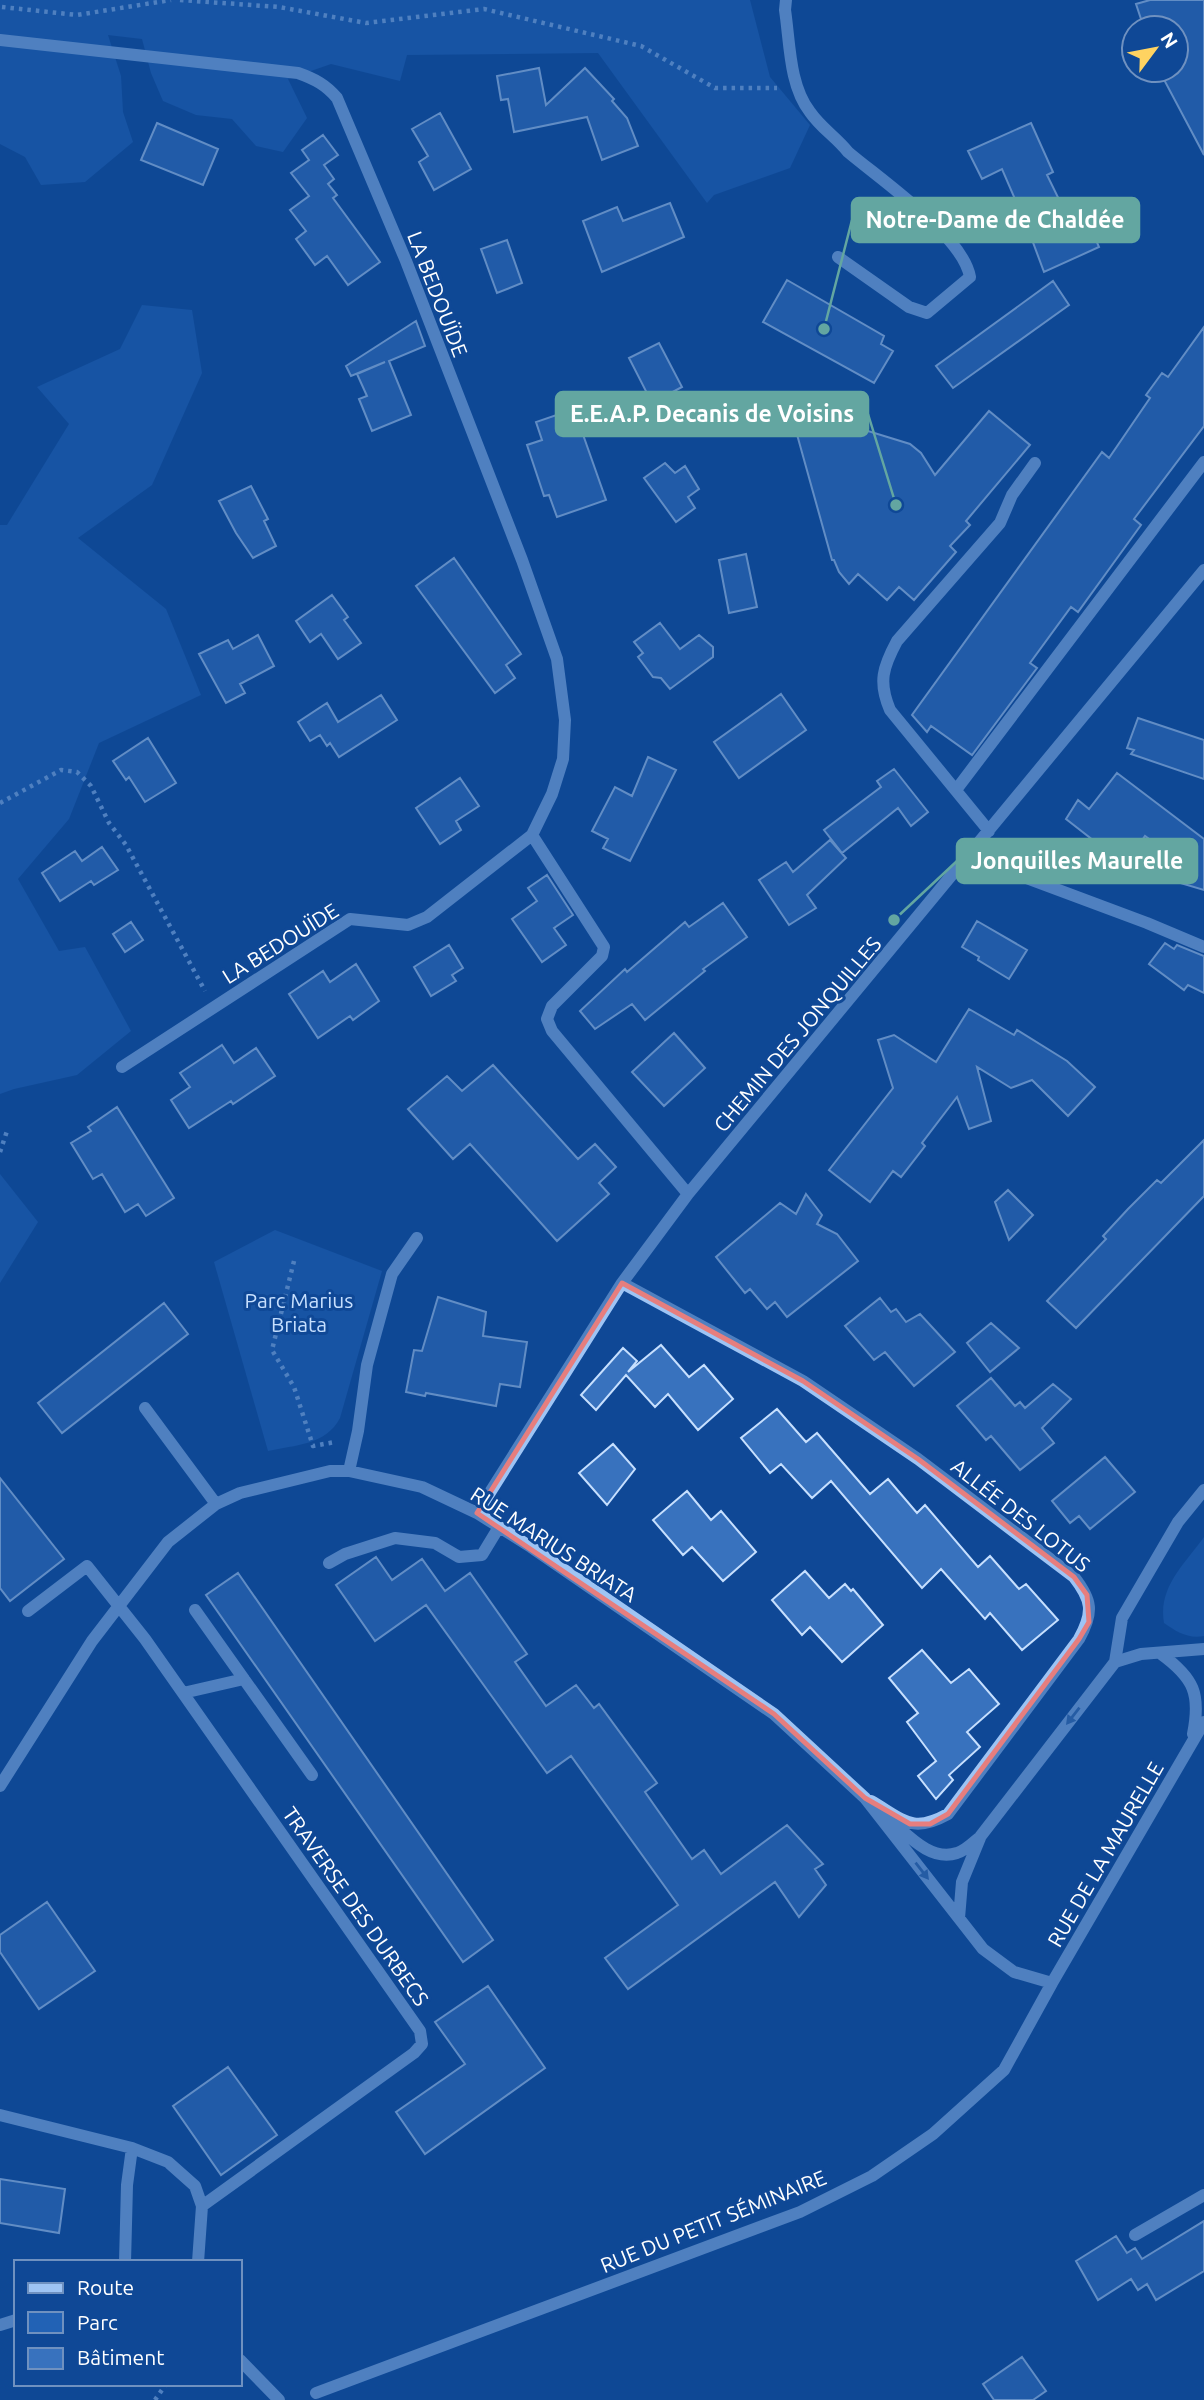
<svg xmlns="http://www.w3.org/2000/svg" width="1204" height="2400" viewBox="0 0 1204 2400" font-family="Ubuntu,sans-serif">
<style>
.green{fill:#2262b5}
.building{fill:#3872be;stroke:#c6dffe;stroke-width:2}
.lines{fill:none;stroke-linecap:round;stroke-linejoin:round}
.path{stroke:#9ec4f4;stroke-width:4.5;stroke-dasharray:3.5 5;stroke-linecap:butt}
.minor{stroke:#9ec4f4;stroke-width:12}
.oneway{fill:#4173b7}
.marked{fill:none;stroke:#e67e7e;stroke-width:5;stroke-linejoin:round}
.labels{text-anchor:middle;dominant-baseline:central;stroke-width:6;stroke-linejoin:round;paint-order:stroke}
.street-label{font-size:21px;fill:#fff;stroke:#0f4896}
.park-label{font-size:21px;fill:#c6dffe;stroke:#0f4896}
.leader{fill:none;stroke:#63a6a1;stroke-width:2.5}
.callout-dot{fill:#63a6a1;stroke:#0f4896;stroke-width:2.5}
.callout{fill:#63a6a1;stroke:#63a6a1;stroke-width:2.5}
.callout-label{font-size:23px;text-anchor:middle;font-weight:bold;fill:#fff}
</style>
<rect width="100%" height="100%" fill="#0f4896"/>
<path class="green" d="M0,0H750L770,77L810,125L790,168L714,195L707,203L598,53L407,55L400,81L331,64L288,79L307,118L283,152L256,146L232,119L196,115L163,101L151,73L142,39L108,35L121,76L123,112L133,142L85,182L41,185L25,157L0,144Z
M142,305L192,310L202,373L152,485L78,538L166,609L201,695L99,743L69,819L18,879L59,951L85,947L131,1031L77,1075L14,1089L0,1094V525H7L69,424L37,387L120,349Z
M0,1174L38,1222L0,1283Z
M275,1230L382,1271L340,1418C326,1445 295,1445 268,1451L214,1262Z
M1204,1537V1636C1188,1639 1177,1632 1164,1623C1158,1587 1184,1565 1204,1537Z"/>
<path class="building" d="M1150,0H1204V155L1161,74L1168,70H1176V28H1144L1136,4Z
M539,68L546,105L585,68L614,99L612,101L627,118L638,146L602,160L587,117L514,132L508,99L501,100L497,76Z
M440,113L471,169L434,190L419,162L428,156L412,129Z
M157,123L218,149L203,185L141,160Z
M1031,123L1053,172L1047,175L1072,226L1087,219L1099,247L1044,272L1028,229L1002,169L982,179L968,151Z
M323,135L338,155L324,165L334,179L328,184L337,195L333,198L380,262L348,285L327,256L315,265L296,239L306,231L290,210L309,196L291,173L309,160L302,150Z
M670,203L684,237L602,272L583,221L617,207L623,221Z
M507,240L522,283L497,293L481,249Z
M787,280L884,336L881,344L893,351L874,383L763,322Z
M1053,281L1069,305L953,388L936,366Z
M416,321L425,346L389,361L411,415L372,431L359,399L367,396L357,374L385,362L351,376L346,366Z
M1204,327V426L1134,519L1141,525L1078,612L1071,607L1030,663L1037,668L972,755L931,726L927,732L912,715L1102,452L1109,458L1150,398L1146,395L1162,373L1168,377Z
M659,343L682,387L652,403L629,358Z
M825,403L837,406L842,423L849,425L847,430L852,426L910,444L921,453L935,475L989,411L1030,445L966,521L970,525L950,546L956,552L914,600L899,587L887,600L858,574L849,584L839,572L834,560H832L791,413Z
M574,409L606,500L557,517L549,495L544,496L527,445L542,440L536,422Z
M665,463L675,473L685,466L699,489L688,497L695,508L676,522L644,478Z
M251,486L268,519L264,521L276,546L253,558L236,533L219,501Z
M746,554L757,607L729,613L719,560Z
M454,558L521,654L506,665L515,678L495,693L416,586Z
M332,595L348,617L344,620L361,643L338,659L321,634L310,642L296,621Z
M660,623L680,649L699,635L713,647V657L670,689L661,678L653,677L638,657L643,653L634,642Z
M258,635L274,666L240,684L245,693L226,703L199,654L228,640L233,649Z
M781,694L806,730L739,778L714,742Z
M381,695L397,720L339,757L330,743L327,746L320,735L310,741L298,722L327,703L338,722Z
M1138,718L1204,740V779L1131,754L1134,750L1127,748Z
M148,738L176,783L145,802L129,777L126,780L113,761Z
M648,757L676,770L630,861L603,848L608,839L592,831L615,787L632,796Z
M894,769L928,812L911,826L898,808L842,853L824,830L881,787L877,781Z
M1117,773L1204,839V890L1174,881L1180,862L1145,836L1125,865L1066,819L1078,800L1089,809Z
M460,778L479,806L456,821L461,830L440,844L416,808Z
M830,840L846,858L807,895L816,908L789,925L759,880L786,862L793,872Z
M102,847L118,870L94,885L91,881L60,901L42,873L75,851L82,861Z
M547,875L573,915L554,928L566,945L542,962L512,919L537,901L528,888Z
M723,903L747,937L703,969L705,971L645,1020L632,1004L595,1029L580,1011L625,969L627,972L685,922L689,927Z
M977,921L1027,950L1009,979L978,960L979,957L962,947Z
M131,922L143,940L125,952L113,934Z
M1165,943L1174,949L1177,945L1204,956V993L1188,985L1184,990L1149,964Z
M449,945L463,968L452,975L456,981L431,996L414,967Z
M356,964L379,1001L353,1020L350,1016L318,1038L289,994L323,971L330,982Z
M969,1009L1014,1035L1017,1030L1067,1061L1095,1087L1068,1116L1032,1080L1011,1088L977,1067L991,1121L969,1129L957,1097L922,1143L925,1146L901,1177L893,1171L870,1202L829,1170L893,1088L878,1040L894,1035L936,1062Z
M674,1033L705,1068L664,1106L632,1072Z
M222,1045L234,1063L256,1048L275,1076L233,1104L231,1101L189,1128L171,1100L190,1087L180,1073Z
M493,1065L578,1159L595,1144L616,1167L599,1183L609,1194L557,1241L470,1144L453,1159L408,1109L447,1076L462,1091Z
M117,1107L174,1198L146,1216L138,1204L125,1212L102,1174L93,1179L71,1143L91,1131L88,1127Z
M1204,1140V1196L1076,1328L1047,1301L1106,1239L1103,1236L1128,1209L1157,1180L1161,1183Z
M1008,1190L1033,1215L1009,1240L995,1202Z
M806,1194L822,1215L817,1224L837,1234L858,1261L787,1317L775,1302L767,1309L750,1289L745,1293L716,1257L780,1203L796,1214Z
M438,1297L486,1312L483,1336L527,1342L520,1387L500,1384L496,1406L426,1393L425,1396L406,1392L414,1350L422,1351Z
M880,1298L891,1312L896,1309L906,1322L920,1314L955,1352L914,1386L885,1352L874,1360L845,1326Z
M164,1303L188,1334L62,1433L38,1403Z
M991,1323L1019,1348L990,1372L967,1343Z
M661,1345L689,1377L704,1365L733,1399L698,1430L668,1394L655,1407L626,1375L596,1410L581,1395L623,1348L637,1361L628,1372Z
M991,1378L1015,1406L1020,1402L1025,1408L1053,1384L1071,1399L1042,1428L1054,1443L1020,1470L991,1436L986,1440L957,1406Z
M777,1409L806,1442L817,1433L870,1494L888,1479L917,1513L925,1505L978,1567L990,1556L1019,1589L1026,1584L1058,1620L1022,1650L990,1613L985,1619L941,1569L922,1588L831,1481L812,1498L781,1464L770,1473L741,1438Z
M613,1444L635,1469L607,1505L579,1473Z
M1105,1457L1135,1492L1090,1529L1079,1516L1070,1523L1052,1501Z
M0,1478L64,1559L10,1601L0,1588Z
M687,1491L711,1520L721,1511L756,1552L723,1581L692,1547L683,1555L653,1520Z
M376,1557L392,1580L422,1559L445,1591L470,1573L527,1654L515,1662L546,1706L576,1685L594,1708L599,1704L657,1783L645,1792L692,1859L704,1850L721,1874L787,1825L823,1864L815,1869L826,1885L799,1917L775,1882L628,1989L605,1958L678,1905L571,1756L547,1773L426,1605L375,1641L336,1585Z
M805,1571L829,1598L845,1584L851,1591L853,1589L883,1625L842,1662L810,1627L802,1635L772,1600Z
M238,1573L493,1940L463,1962L206,1595Z
M922,1650L951,1683L969,1669L999,1704L967,1732L980,1747L949,1775L953,1780L936,1799L918,1776L936,1761L907,1722L918,1713L889,1678Z
M47,1902L95,1971L39,2009L0,1952V1935Z
M488,1986L545,2068L425,2154L396,2112L465,2064L435,2022Z
M228,2067L277,2135L221,2175L173,2106Z
M0,2179L65,2189L59,2233L0,2223Z
M1204,2221V2271L1156,2300L1147,2284L1138,2290L1131,2279L1098,2300L1076,2261L1116,2236L1127,2253L1135,2248L1142,2259Z
M1022,2357L1046,2391L1033,2400H994L983,2384Z"/>
<g class="lines">
<path class="path" d="M180,0L279,7L366,23L484,9L641,46L715,88H777
M2,7L77,15L171,0
M0,803L61,770L77,772L91,786L109,823L126,845L205,991
M0,1152L7,1131
M294,1261L272,1350L294,1387L313,1446L335,1442
M155,2400L166,2384"/>
<path class="minor" d="M786,0L785,10C790,43 789,85 810,112C821,128 836,137 848,152C881,180 963,236 970,277L927,313L909,307L838,257
M0,40L298,73C315,79 326,85 337,98L406,261L522,560L557,659L565,720L563,759L552,794L532,835
M956,790L1204,462
M989,831L890,710C878,682 883,667 897,641L1000,523L1012,495L1035,463
M1016,874L1147,923L1204,947
M122,1067L350,919L408,925L427,917L532,835L604,947L602,956L552,1006L547,1019L552,1031L688,1194
M622,1283L803,1381L918,1459L1074,1577C1092,1600 1094,1612 1079,1639L948,1814C912,1834 904,1820 871,1801
M145,1408L216,1504
M349,1471L358,1431L367,1365L392,1274L417,1238
M477,1513L622,1283L688,1194L1204,570
M329,1563L345,1554L395,1538L435,1543L459,1557L482,1555L499,1527
M195,1610L312,1775
M28,1611L87,1566L145,1639L420,2031L422,2044L414,2053L202,2206
M1161,1654C1194,1678 1201,1694 1193,1734
M1115,1662L1141,1654L1204,1649
M183,1693L244,1679
M0,1786L92,1641L168,1542L216,1504L240,1493L330,1471H349L422,1487L477,1513L531,1547L774,1714L865,1798L983,1949L1014,1972L1052,1983
M889,1819C907,1834 930,1862 957,1853C965,1851 974,1842 980,1837L1115,1662L1122,1618L1178,1522L1204,1490
M959,1918L962,1882L980,1838
M0,2115L132,2148L168,2162L195,2186L202,2206L198,2262
M1135,2235L1204,2195
M125,2262L127,2185L132,2148
M0,2325L16,2320
M240,2360L279,2400
M316,2393L800,2212L872,2176L933,2134L1004,2070L1052,1983L1204,1722"/>
</g>
<defs><path id="oneway-solid" d="M-6-.8H1V-3.2L6.5 0L1 3.2V.8H-6Z" transform="scale(1.75)"/></defs>
<g class="oneway">
<use href="#oneway-solid" transform="translate(1073 1716) rotate(128)"/>
<use href="#oneway-solid" transform="translate(922 1871) rotate(52)"/>
</g>
<path d="M0 0H1204V2400H0ZM622,1283L803,1381L918,1459L1074,1577L1087,1595L1089,1622L1079,1639L948,1814L930,1824H910L865,1798L774,1714L477,1513Z" fill="#0f4896" fill-opacity=".55" fill-rule="evenodd"/>
<path class="marked" d="M622,1283L803,1381L918,1459L1074,1577L1087,1595L1089,1622L1079,1639L948,1814L930,1824H910L865,1798L774,1714L477,1513Z"/>
<g class="labels">
<g class="street-label">
<text transform="translate(438 294) rotate(69)">LA BEDOUÏDE</text>
<text transform="translate(280 943) rotate(-32)">LA BEDOUÏDE</text>
<text transform="translate(797 1034) rotate(-50)">CHEMIN DES JONQUILLES</text>
<text transform="translate(1021 1515) rotate(38)">ALLÉE DES LOTUS</text>
<text transform="translate(554 1544) rotate(33)">RUE MARIUS BRIATA</text>
<text transform="translate(1105 1854) rotate(-60)">RUE DE LA MAURELLE</text>
<text transform="translate(356 1906) rotate(55)">TRAVERSE DES DURBECS</text>
<text transform="translate(713 2221) rotate(-22)">RUE DU PETIT SÉMINAIRE</text>
</g>
<g class="park-label">
<text x="299" y="1300">Parc Marius<tspan x="299" dy="24">Briata</tspan></text>
</g>
</g>
<path class="leader" d="M824 329L852 220M896 505L868 414M894 920L957 861"/>
<g class="callout-dot">
<circle cx="824" cy="329" r="7"/>
<circle cx="896" cy="505" r="7"/>
<circle cx="894" cy="920" r="7"/>
</g>
<g class="callout">
<rect x="852" y="198" width="287" height="44" rx="7"/>
<rect x="556" y="392" width="312" height="44" rx="7"/>
<rect x="957" y="839" width="240" height="44" rx="7"/>
</g>
<g class="callout-label">
<text x="995" y="228">Notre-Dame de Chaldée</text>
<text x="712" y="422">E.E.A.P. Decanis de Voisins</text>
<text x="1077" y="869">Jonquilles Maurelle</text>
</g>
<rect x="14" y="2260" width="228" height="126" fill="#0f4896" stroke="#6f91c0" stroke-width="2"/>
<rect x="28" y="2283" width="35" height="10" fill="#9ec4f4" stroke="#6f91c0" stroke-width="2"/>
<text x="77" y="2295" font-size="21" fill="#ffffff">Route</text>
<rect x="28" y="2312" width="35" height="21" fill="#2262b5" stroke="#6f91c0" stroke-width="2"/>
<text x="77" y="2330" font-size="21" fill="#ffffff">Parc</text>
<rect x="28" y="2348" width="35" height="21" fill="#3872be" stroke="#6f91c0" stroke-width="2"/>
<text x="77" y="2365" font-size="21" fill="#ffffff">Bâtiment</text>
<g transform="translate(1155 49) rotate(58)"><circle r="33" fill="#0f4896" stroke="#6f91c0" stroke-width="2"/>
<path d="M0-5L12 26L0 18L-12 26Z" fill="#ffd361"/>
<text y="-10" font-size="19" font-weight="bold" text-anchor="middle" fill="#ffffff">N</text>
</g>
</svg>
